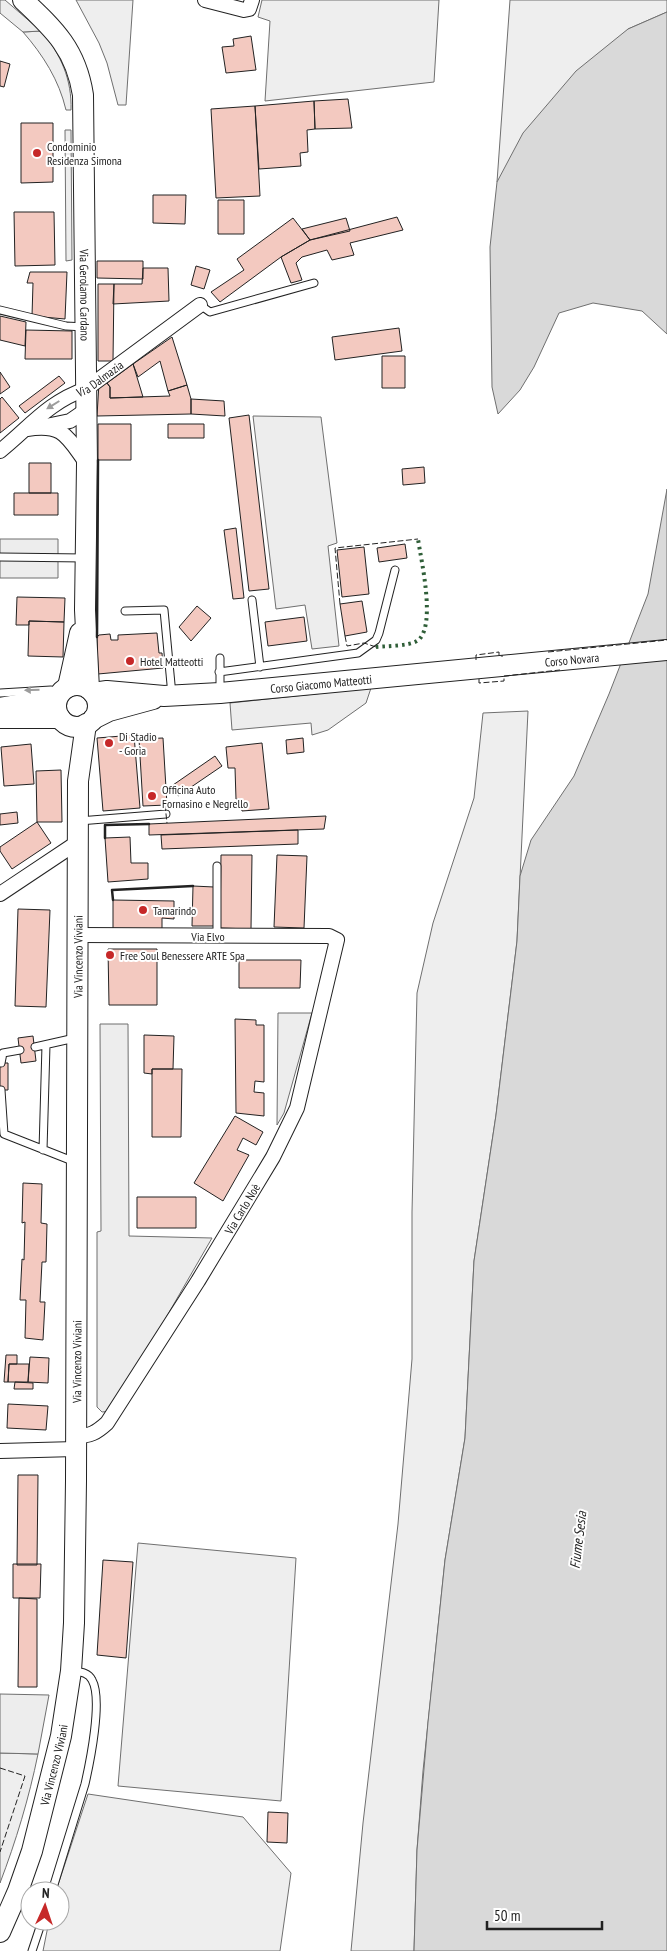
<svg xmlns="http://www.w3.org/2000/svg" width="667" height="1951" viewBox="0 0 667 1951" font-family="'PT Sans Narrow',sans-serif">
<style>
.green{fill:#eee;stroke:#6f6f6f}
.parking{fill:#ededed;stroke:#6f6f6f}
.water{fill:#d9d9d9;stroke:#6f6f6f}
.building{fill:#f3c9c0;stroke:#222}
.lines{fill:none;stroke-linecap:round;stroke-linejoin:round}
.lane-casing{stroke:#222;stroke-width:9}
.street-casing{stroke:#222;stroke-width:16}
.secondary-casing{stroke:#222;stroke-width:22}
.lane{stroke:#fff;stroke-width:7}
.street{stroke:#fff;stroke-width:14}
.secondary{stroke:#fff;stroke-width:20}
.hedge{stroke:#2f5e38;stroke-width:4;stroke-dasharray:2.5 4;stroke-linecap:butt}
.fence{stroke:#222;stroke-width:1;stroke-dasharray:6 2.5;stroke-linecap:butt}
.wall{stroke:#222;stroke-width:2.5}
.oneway{fill:#9c9c9c}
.poi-dot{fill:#c62828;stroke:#fff;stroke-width:2}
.labels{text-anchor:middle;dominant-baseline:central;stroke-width:4;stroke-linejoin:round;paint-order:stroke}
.poi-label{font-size:12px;fill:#222;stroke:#fff;text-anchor:start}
.street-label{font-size:12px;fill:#222;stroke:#fff}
.water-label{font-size:14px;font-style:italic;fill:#222;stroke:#fff}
</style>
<rect width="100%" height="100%" fill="#fff"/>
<path class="green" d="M76,0H133L126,105H118L107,63L99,43Z
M262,0H439L434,82L265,101L270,21L258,17Z
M510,0H667V12L628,29L497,182Z
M41,31C61,54 72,80 71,110H66C59,80 43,55 23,32Z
M528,711L517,941L496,1115L474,1261L465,1438L445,1560L423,1771L417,1850L414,1951H351L363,1823L398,1524L412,1359V1212L417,993L433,923L474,798L483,713Z
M138,1543L296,1558L281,1801L118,1786Z
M0,1753L38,1754C29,1798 16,1841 0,1883Z
M88,1794L243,1817L291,1873L280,1951H43L49,1921H60V1891H56Z"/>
<path class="parking" d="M0,0H5L41,31L23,32L0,13Z
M65,130H71L72,260L66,261Z
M253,416L321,417L337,543L328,546L339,646L312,649L305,605L276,609Z
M0,539H58V578H0Z
M371,688L366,703L328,730L312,735L311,723L232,730L230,703Z
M278,1013H312L284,1113L277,1125Z
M100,1024H128L129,1236L212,1238L112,1411L102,1412L97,1407V1232L101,1231Z
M0,1694L49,1695L38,1754L0,1753Z"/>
<path class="water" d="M667,12V334L642,311L593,303L559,313L534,367L520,390L498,414L492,387L490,247L497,182L523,133L576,71L628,29Z
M667,489V1951H414L417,1850L428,1722L445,1560L465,1438L474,1261L496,1115L517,941L520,876L531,840L574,776L609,694L648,594Z"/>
<path class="building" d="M251,36L256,70L226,73L222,47L234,46L233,39Z
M0,61L10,64L4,87L0,86Z
M348,99L352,128L315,129L314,101Z
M314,101L315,129L307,130L308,152L300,153L301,166L259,169L255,106Z
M255,106L260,196L216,198L211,109Z
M21,123H53V182L21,183Z
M153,195H186L185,224L153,223Z
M218,200H244V234H218Z
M14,212H54L55,265L15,266Z
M397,217L403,230L350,243L354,255L332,260L327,250L302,257L296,263L302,280L291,283L281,257L310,240Z
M293,218L310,240L281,257L220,302L211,292L244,270L237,259Z
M346,218L350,231L310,240L302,229Z
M97,261H143V279L97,278Z
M196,266L210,270L204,289L191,285Z
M143,268H168L169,301L113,304L114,284H142Z
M30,272H67L65,319L32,316L33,283H27Z
M98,284H114L113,361H98Z
M0,316L26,322L25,346L0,340Z
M399,328L402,351L335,360L332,337Z
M26,330L72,331V359H25Z
M172,337L187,385L168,391L160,361L138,377L133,364Z
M382,356H405V388H382Z
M133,364L143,397L110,398V387L107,383Z
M0,372L10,387L0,394Z
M59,376L65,383L25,413L19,406Z
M99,383H107L110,387V398L170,396L168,391L187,385L191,399V414L97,416Z
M2,397L19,418L0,433V399Z
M191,399L224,401L225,416L191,414Z
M249,415L269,589L249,591L229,418Z
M98,424H131V460H98Z
M168,424H204V438H168Z
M29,463H51V493H29Z
M424,467L425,483L403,485L402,469Z
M14,493H58V515H14Z
M236,528L244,598L233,599L224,530Z
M405,544L407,558L379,562L377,548Z
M364,547L369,594L342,597L337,550Z
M17,597L65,598L64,622L29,621V625H16Z
M362,601L367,632L345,636L340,604Z
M197,606L211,618L191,641L179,627Z
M304,617L307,641L268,646L265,622Z
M29,621L64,622L63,657L28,656Z
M157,633L159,653H162L163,668L98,674L97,637L99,635L110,634L111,640H118V635Z
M134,735L140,808L103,811L97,738Z
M163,738L167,805L143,806L139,739Z
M303,738L304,752L287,754L286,740Z
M262,743L269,809L242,811L240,799H236L235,768H228L226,747Z
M31,744L34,784L4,786L1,747Z
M215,756L222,766L178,796L173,785Z
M61,770L62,822H37L36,771Z
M17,812L18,823L0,825V814Z
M326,816L324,829L149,835V824Z
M37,822L51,843L12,869L0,851V847Z
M298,830V844L162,849L161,835Z
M130,837L131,863H148V879L108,882L105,838Z
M221,855H252L251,929L220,928Z
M277,855L307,856L304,928L274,927Z
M193,886L214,887V926H192Z
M113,900L174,901V919L162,918V929H113Z
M18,909L50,910L46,1007L15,1006Z
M108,949H157V1005H109Z
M239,960H301L300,988H239Z
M235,1019L256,1020V1025H264V1082L255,1081L254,1092L264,1093V1116L236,1113Z
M144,1035L174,1036L173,1069H152V1074L144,1073Z
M33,1036L36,1061L21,1063L18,1038Z
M0,1063H8V1090H0Z
M152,1069H182L181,1137H152Z
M235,1116L263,1132L256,1145L243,1138L237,1150L249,1155L223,1201L194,1183Z
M23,1183L42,1184L41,1223L47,1224L46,1262H42L40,1302H45L43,1340L25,1338L26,1300H20L22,1259L24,1260L25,1222L22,1223Z
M137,1197H196V1228H137Z
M6,1355H17V1364H9L8,1382H4Z
M30,1357L49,1358L48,1383L28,1382Z
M9,1364H29L28,1382H8Z
M15,1382L33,1383V1389H14Z
M8,1404L48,1406L46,1430L7,1428Z
M18,1475H38L37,1565H17Z
M103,1560L133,1562L126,1658L97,1655Z
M13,1564H41L40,1598H13Z
M19,1598L37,1599V1687H18Z
M268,1812L288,1813L287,1843L267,1842Z"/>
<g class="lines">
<defs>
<path id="lane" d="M200,305L210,312L314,283
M0,310L66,326L85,327
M0,557L85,558
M252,600L260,667
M125,611L164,610L172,695
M219,672L358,653L376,640L379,633L395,570
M220,690V658
M0,693L51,690
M79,821L166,814
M217,936V866
M35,1047L75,1038
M1,1063L3,1053L20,1050
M1,1090L4,1134L75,1162
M43,1150L46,1045
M52,1891L85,1784C90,1762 103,1699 92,1680C88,1672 80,1672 72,1671
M32,1951L42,1921"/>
<g id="street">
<path d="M205,0L244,10L249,9L252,0"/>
<path d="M46,426L70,421L86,410"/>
<path d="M27,429C64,423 67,437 87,464"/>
<path id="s1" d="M0,451C30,427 48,402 86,389L200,305"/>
<path d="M0,894L78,842"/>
<path id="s2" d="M76,1436C90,1436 96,1433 107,1423L198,1281L273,1157L297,1108L337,940L329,936L78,935"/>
<path d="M0,1451L76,1449"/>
</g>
<g id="secondary">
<path id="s3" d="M23,0C55,30 76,50 83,95L87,464L85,610L89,689"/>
<circle cx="77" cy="706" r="21"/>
<path d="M68,687L80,633"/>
<path id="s4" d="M93,693L107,691L164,696L220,693L667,650"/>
<path d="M0,708L57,698"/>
<path d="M0,718H60"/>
<path d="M93,719L109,711L153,699"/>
<path id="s5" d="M0,1932L18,1891L32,1851L61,1736L71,1671L74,1623L76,1481L78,781L86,724"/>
</g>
</defs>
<use href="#lane" class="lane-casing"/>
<use href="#street" class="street-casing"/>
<use href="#secondary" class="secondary-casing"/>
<use href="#lane" class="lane"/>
<use href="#street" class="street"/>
<use href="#secondary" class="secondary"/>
<path class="hedge" d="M376,647C386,646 409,646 417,641C437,628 421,560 418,539"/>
<path class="fence" d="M340,604L335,548L418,539
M345,636L347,646L364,643L376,647
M548,652L667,640
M476,660V655L499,652V656H503
M479,679V683L504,681V676L560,670
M165,805L167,823
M0,1768L25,1776L0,1852"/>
<path class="wall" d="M97,637L98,460
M105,838V825L149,824
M113,900L112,890L193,886"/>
</g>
<defs><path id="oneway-solid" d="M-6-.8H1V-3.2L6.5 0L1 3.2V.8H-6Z" transform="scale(1.25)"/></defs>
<g class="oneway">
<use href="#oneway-solid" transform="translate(53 405) rotate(148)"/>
<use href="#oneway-solid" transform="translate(32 690) rotate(179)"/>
</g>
<g class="poi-dot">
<circle cx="37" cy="153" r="5"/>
<circle cx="130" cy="661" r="5"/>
<circle cx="109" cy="743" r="5"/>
<circle cx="152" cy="796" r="5"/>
<circle cx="143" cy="910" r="5"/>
<circle cx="110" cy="955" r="5"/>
</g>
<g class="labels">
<g class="poi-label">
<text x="47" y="146">Condominio<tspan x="47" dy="14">Residenza Simona</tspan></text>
<text x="140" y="661">Hotel Matteotti</text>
<text x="119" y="736">Di Stadio<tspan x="119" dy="14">- Goria</tspan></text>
<text x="162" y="789">Officina Auto<tspan x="162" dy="14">Fornasino e Negrello</tspan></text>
<text x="153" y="910">Tamarindo</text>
<text x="120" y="955">Free Soul Benessere ARTE Spa</text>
</g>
<g class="street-label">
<text stroke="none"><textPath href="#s3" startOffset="315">Via Gerolamo Cardano</textPath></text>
<text stroke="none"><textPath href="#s1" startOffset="124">Via Dalmazia</textPath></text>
<text stroke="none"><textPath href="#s4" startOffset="481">Corso Novara</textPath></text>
<text stroke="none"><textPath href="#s4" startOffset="229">Corso Giacomo Matteotti</textPath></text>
<text x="208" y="936">Via Elvo</text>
<text stroke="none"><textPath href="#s5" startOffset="986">Via Vincenzo Viviani</textPath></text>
<text stroke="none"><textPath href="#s2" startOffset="288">Via Carlo Noè</textPath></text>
<text stroke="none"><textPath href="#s5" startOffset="581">Via Vincenzo Viviani</textPath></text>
<text stroke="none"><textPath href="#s5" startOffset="176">Via Vincenzo Viviani</textPath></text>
</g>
<g class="water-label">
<text transform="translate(578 1540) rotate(-83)">Fiume Sesia</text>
</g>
</g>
<g transform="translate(45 1906) rotate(3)"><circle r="24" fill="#ffffff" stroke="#a7a7a7"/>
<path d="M0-4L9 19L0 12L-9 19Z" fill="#c62828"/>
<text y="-8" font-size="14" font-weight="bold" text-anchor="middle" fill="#222222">N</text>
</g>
<path d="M487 1921v8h115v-8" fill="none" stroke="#222222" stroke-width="2.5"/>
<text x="494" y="1921" font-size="15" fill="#222222" stroke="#ffffff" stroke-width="4" paint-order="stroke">50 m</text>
</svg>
